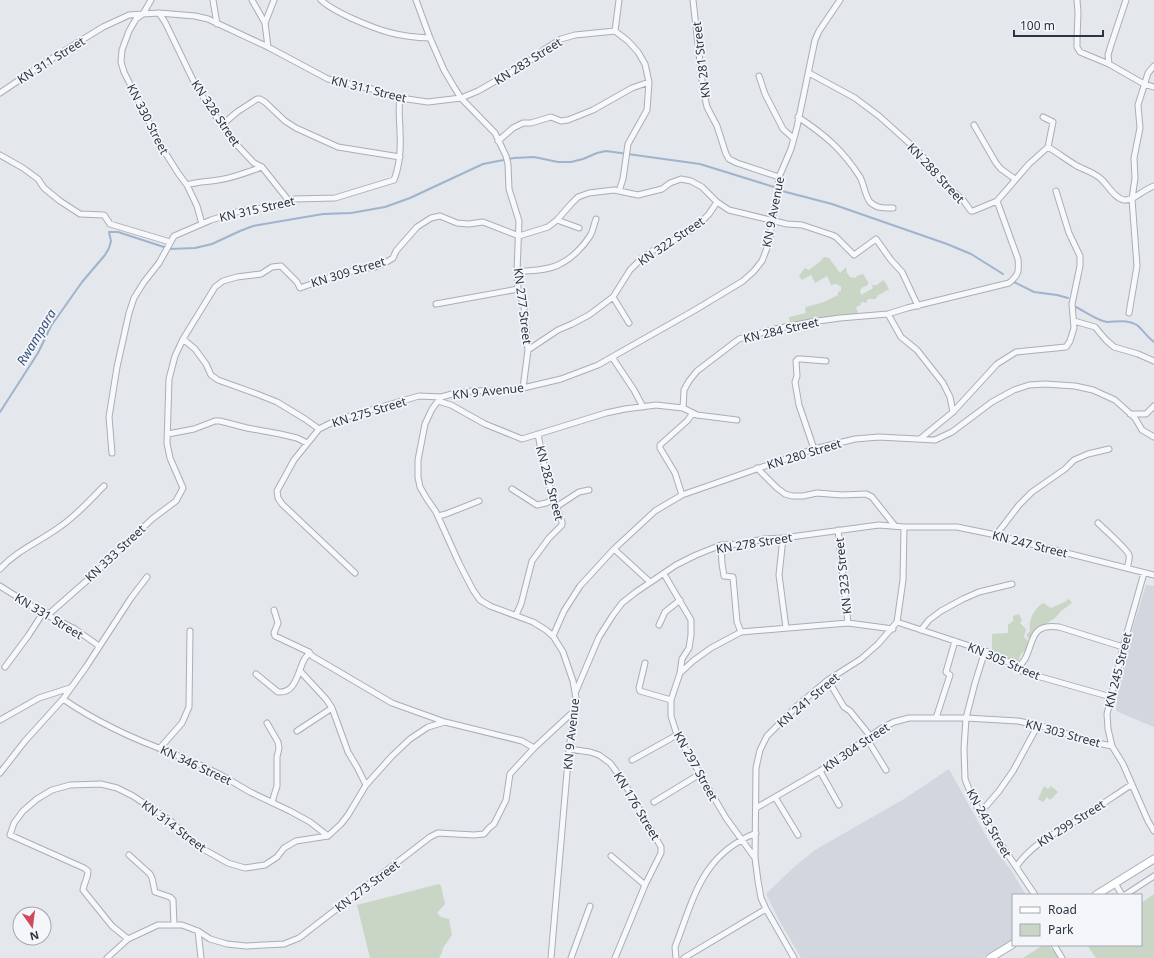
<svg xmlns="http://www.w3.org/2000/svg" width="1154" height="958" viewBox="0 0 1154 958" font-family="'Noto Sans',sans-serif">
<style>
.built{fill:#d2d6de}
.green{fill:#c9d6c5}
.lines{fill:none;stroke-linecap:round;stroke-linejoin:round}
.stream{stroke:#9fb4cc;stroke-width:2}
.street-casing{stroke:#a9aeb7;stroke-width:7}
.secondary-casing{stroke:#a9aeb7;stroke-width:9}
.street{stroke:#f7f8fa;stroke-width:5}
.secondary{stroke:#fff;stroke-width:7}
.labels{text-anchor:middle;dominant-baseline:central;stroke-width:3.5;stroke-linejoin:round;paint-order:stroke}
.street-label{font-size:12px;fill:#2b3445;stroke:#f4f6f9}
.water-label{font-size:13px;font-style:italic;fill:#34527a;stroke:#f4f6f9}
</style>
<rect width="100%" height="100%" fill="#e4e7ec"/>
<path class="built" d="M1146,585L1154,586V727L1116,711L1118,692L1128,643Z
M949,769L991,845L1011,870L1026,895H1013V939L983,958H801L779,920L766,894L793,868L815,850L904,799Z"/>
<path class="green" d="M825,257L829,258L840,273L846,267L847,273L850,277L855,278L859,275L863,274L868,282V285L863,287L860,290L861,295L873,288L872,285H877L883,280L886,283L889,290L885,291L883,293L878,295L876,299H868L866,303L863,302L860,303L861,305L856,307L859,316L790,325L789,317L806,313L805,309L806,307L824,302L838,295V292L841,291V287L837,284L831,285L827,276L815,283L811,275L802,280L799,276L805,268L809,270L822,260L821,259Z
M1069,599L1072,603L1061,611L1055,618L1035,631L1029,639L1026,635L1030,631C1028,620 1034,609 1043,603L1051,608C1057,605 1064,603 1069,599Z
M1019,614L1022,621L1020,623L1026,629L1024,637L1028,641L1026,650L1021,654L1018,663L992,651V634L1008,633V625L1013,621V616Z
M1044,786L1048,789L1051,786L1058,792L1050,800L1047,797L1043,802L1038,799Z
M439,884L441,886L445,904L437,913L441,917L449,919L452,935L443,948L442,953L439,958H370L357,905Z
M1154,894V958H1096L1087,945H1141V903Z
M1043,945H1048L1060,958H1023Z"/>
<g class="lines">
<path class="stream" d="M782,191L832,204L947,244L971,254L1003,274
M1014,282L1034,292L1057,295L1068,298
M1076,307C1084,311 1098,321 1107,322C1118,322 1127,319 1137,325C1143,330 1147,337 1154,342
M0,412L38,353L51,326L82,282L105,255L109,248L111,241L109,232H118L170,249L195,248L212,244L240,231L253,226L323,214L351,213L385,207L410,198L483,164L514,158L534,157L558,162H571L583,159L597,153L606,151L700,164L774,187"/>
<defs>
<path id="street" d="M151,0L143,14L136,19L129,31L122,50L121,62L124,72L161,146L178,173L187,185L197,206L202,224
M213,0L217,24
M252,0L265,23
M321,0C329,8 341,13 351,18C380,31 398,37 430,38
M416,0L430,38L444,70L454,87L461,98L495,133L506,156L508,164L509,189L519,221L517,272L518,289L524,306L528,350L523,388
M693,0L703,89L707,107L717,126L726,154L729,159L737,163L779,177
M1077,0L1078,12L1077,40V47L1080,52L1109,64L1144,84L1154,87
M159,13L165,22L194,82L209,107L236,144L254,163L262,167L289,201
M615,31L628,41L638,52L645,64L649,82L647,110L628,144L623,179L619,191
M268,47L265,23L274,0
M1109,64L1108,55L1111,45L1126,0
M809,73L855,98L879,116L918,151L948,187L963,200L971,211H973L997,201L1029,164L1048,147C1058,153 1067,160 1077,166C1085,170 1095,173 1101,179C1108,185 1114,198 1124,200C1134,201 1144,189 1154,186
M759,76L765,94L783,129L793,138
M0,93L43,64L103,27L129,15L143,14L159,13L195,16L208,19L268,47L328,79L372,89L400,98L428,102L461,98L478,91L527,63L545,49L561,39L575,35L615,31L619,0
M798,117C825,135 842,149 860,177C864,184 865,196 870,202C877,209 885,208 893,208
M1043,117L1053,122L1048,147
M223,124L237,112L257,99H260L265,102L285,121L296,128L338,147L400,157
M974,125L996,163L1001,169L1015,179
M498,141L513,128L523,123H531L551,117L561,121L568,120L593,110L632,88L649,82
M0,155L23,168L38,179L44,188L60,201L80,214L104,215L110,224L170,242
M187,185C198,181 207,182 218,180C233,178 248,172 262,167
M557,220L579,228
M517,272C530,270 548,271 560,264C571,259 583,247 590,236C593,231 594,224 596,219
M613,297L629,323
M436,304L518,289
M1129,313L1137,266L1132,199L1135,178L1134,158L1140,128L1138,105L1148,73L1154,66
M888,314L901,337L917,350L943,383L950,397L953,412
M1074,321L1095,327L1106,340L1114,347L1138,354L1154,361
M183,339L195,349L206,364L211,375L218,380L257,394L277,402L305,419L319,429
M528,350L558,330L572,324L589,315L613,297L630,270L642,258L652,251L687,233L697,226L709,214L717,202
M612,357L634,390L643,407
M438,401L451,405L485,424L522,439L606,413L625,409L656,405L683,408L697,415L737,420
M683,408L684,390L689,381L697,371L739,339L775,329L811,322L840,318L888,314L907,308L1009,283C1019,275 1019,271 1018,259L997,201
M1130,414H1146L1154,406
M168,434L194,429L215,421H220L247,428L280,434L297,438L307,443
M920,439L953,412L997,364L1016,352L1066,347L1070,341L1074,328L1072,304L1080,266V256L1069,233L1056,191
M814,449L799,405L795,382L797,376L796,361L798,359H801L826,361
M112,453L109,417L117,367L129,313L134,298L144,282L159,263L174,236L211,220L240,211L277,206L294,199L335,198L394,180C400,165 401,149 400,133C400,121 398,110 400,98
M757,468L777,488L785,494L792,496H803L817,493L842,495L866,494L872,497L895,526
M512,489L537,505L546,503L553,500
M682,495L675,473L660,448V445L687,421L693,413
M556,507L579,492L589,490
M438,516L446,514L479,501
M1098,523C1104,529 1128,550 1129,555C1130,560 1128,564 1127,568
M838,530L848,623
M996,535L1019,505L1032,492L1065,469L1074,460L1088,454L1109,449
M783,538L779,575L786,628
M721,545L722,564L724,576L733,577L737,622L741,632
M614,549L650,582
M0,569C17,550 41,541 61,526C77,515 90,500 104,486
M355,573L282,504L278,498L277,491L294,460L319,429L333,422L350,416L419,396L441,397
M1144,573L1123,647L1107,714L1108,729L1112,746L1123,764L1148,821L1154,831
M664,574L691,620V635L689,648L682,659L680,673
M0,586L43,613L75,629L99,646
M274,610L278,623L274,633L275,636L309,652
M516,615L521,604L532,561L549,538L562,525V522C550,493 543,465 538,434
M897,622L985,651L1019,667L1023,672L1111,697
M659,625L665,612L680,600
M921,630L929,620L941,611L963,599L979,592L1012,584
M553,636L564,611L580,586L614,549L655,511L682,495L814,449L855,439L879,437L935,440L952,432L992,402L1014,390L1029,385L1045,384L1075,386L1093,390L1115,400L1135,418L1142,430L1154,437
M985,651L975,683L966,718L964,749L965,779L974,802L990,828L1035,895
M645,663L639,688L640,691L671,700
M5,667L28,636L43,613H50L91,577L152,519L176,501L183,488L170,458L167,443L169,379L175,356L183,339L215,287L223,281L237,277L261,274L272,267L281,266L297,282L300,288L328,278L359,269L375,267L385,263L393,258L396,251L417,227L431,218L440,216L457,223L469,224L483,222L519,236L548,227L557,220L571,204L578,197L589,193L614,190L638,195L662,189L670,183L681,179L691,181L702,187L717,202L729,210L787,224L802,225L832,235L836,237L854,255L876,239L891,260L902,272L918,306
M1019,667C1021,664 1023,662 1025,659C1034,642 1030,623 1059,627L1123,647
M300,671L326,699L332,708L348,752L357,767L366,785
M256,674L278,692C296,694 298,671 304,660C305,657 308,656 309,652L312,656L392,703L445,722L522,741L534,748
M828,680L844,707L850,711L871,737
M576,691L599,637L613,615L622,603L636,592L676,565L696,555L721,545L740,544L764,539L783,538L879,525L904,527H957L996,535L1154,575
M63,699C98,723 135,740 175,754L184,760L200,765L221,775L250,792L290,811L310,822L328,836
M936,718L950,675L946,672L955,641
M0,720L39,698L70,688
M267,723L278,742L279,748L277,757V786L272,802
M297,731L332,708
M867,739L886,770
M160,748L182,723L189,707L190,631
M569,749L590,752L599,755L610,763L622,779L661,847V853L645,885L615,958
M632,760L677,735
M820,771L839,805
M0,773L25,741L63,699L86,667L131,598L147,577
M775,797L798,835
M654,802L700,774
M756,808L820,771L882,728L894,722L909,718H966L1018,721L1038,725L1097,743L1112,746
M981,812L999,791L1013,771L1038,725
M129,855L150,874L152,878L155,892L170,897L173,900L174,925
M611,856L645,885
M755,858L726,818L677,735L671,716V700L680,673L693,661L711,648L741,632L848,623L893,629
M1016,867C1032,844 1055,833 1079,819C1097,808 1114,796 1131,785
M1115,883L1122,895
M1125,895L1154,876
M198,931L201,958
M128,939L112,926L83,890C84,883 88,878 88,871L84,868L10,835L14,823L23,811L37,799L52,790L70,785L101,784L117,788L133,796L172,822L196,845L228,863L245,868L265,865L277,857L284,848L296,841L328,836L341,824L348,815L366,785L392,756L410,739L428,727L445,722
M1054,945L1062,958
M107,958L128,939L158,925H182L198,931L210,939L227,944L246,946L284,944L299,938L430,837L438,833L474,835L484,834L489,828L494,824L506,800L510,774L534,748L574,711
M551,958L569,749L576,698L573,681L563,652L553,636L546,630L533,622L490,606L480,600L473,590L459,563L436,512L427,499L420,487L418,477V460L425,424L432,409L441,397L456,393L472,391L506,390L523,388L561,379L598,365L695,310L743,281L754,271L762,261L770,240L772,220L777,196L779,177L791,149L797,127L815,40L819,31L840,0
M571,958L590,906
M676,958L675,947C694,898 701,855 756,833
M684,958L766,909
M794,958L766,909L761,898L758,881L755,858L756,768L760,750L767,736L797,706L828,680L861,659L878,644L897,622L903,580L904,527"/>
<path id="secondary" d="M1096,895L1154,859
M990,958L1013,944"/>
</defs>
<use href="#street" class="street-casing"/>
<use href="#secondary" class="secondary-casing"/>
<use href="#street" class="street"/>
<use href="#secondary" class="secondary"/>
</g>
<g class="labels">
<g class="street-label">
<text transform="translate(51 60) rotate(-32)">KN 311 Street</text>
<text transform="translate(701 60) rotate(-97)">KN 281 Street</text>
<text transform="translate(528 61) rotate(-32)">KN 283 Street</text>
<text transform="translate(369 89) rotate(14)">KN 311 Street</text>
<text transform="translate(216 113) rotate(56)">KN 328 Street</text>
<text transform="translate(148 119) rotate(63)">KN 330 Street</text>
<text transform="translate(936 173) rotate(47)">KN 288 Street</text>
<text transform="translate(257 209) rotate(-13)">KN 315 Street</text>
<text transform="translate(773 212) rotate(-79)">KN 9 Avenue</text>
<text transform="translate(671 241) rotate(-34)">KN 322 Street</text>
<text transform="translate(348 272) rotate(-17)">KN 309 Street</text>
<text transform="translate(523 306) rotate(83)">KN 277 Street</text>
<text transform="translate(781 330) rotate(-13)">KN 284 Street</text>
<text transform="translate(488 391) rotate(-6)">KN 9 Avenue</text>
<text transform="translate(369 412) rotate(-17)">KN 275 Street</text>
<text transform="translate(804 454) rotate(-17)">KN 280 Street</text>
<text transform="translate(550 483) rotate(75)">KN 282 Street</text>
<text transform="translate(754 543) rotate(-9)">KN 278 Street</text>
<text transform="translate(1030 544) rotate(14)">KN 247 Street</text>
<text transform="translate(115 553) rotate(-43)">KN 333 Street</text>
<text transform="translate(843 576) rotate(-96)">KN 323 Street</text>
<text transform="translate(49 616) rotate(31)">KN 331 Street</text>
<text transform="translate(1004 661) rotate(23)">KN 305 Street</text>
<text transform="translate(1118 670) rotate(-76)">KN 245 Street</text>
<text transform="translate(808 700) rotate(-40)">KN 241 Street</text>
<text transform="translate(1063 733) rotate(15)">KN 303 Street</text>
<text transform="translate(571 734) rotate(-84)">KN 9 Avenue</text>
<text transform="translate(856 747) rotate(-34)">KN 304 Street</text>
<text transform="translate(196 765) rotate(25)">KN 346 Street</text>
<text transform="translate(696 766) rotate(61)">KN 297 Street</text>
<text transform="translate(637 806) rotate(59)">KN 176 Street</text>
<text transform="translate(989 823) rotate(60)">KN 243 Street</text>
<text transform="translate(1071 823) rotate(-32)">KN 299 Street</text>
<text transform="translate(174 826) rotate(37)">KN 314 Street</text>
<text transform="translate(367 886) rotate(-37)">KN 273 Street</text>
</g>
<g class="water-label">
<text transform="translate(36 337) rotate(-59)">Rwampara</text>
</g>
</g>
<rect x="1012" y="894" width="130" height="52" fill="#f4f6f9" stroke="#a4a8b1"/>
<rect x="1020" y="907" width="20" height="6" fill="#ffffff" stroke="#a4a8b1"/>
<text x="1048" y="914" font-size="12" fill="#2b3445">Road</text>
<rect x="1020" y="924" width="20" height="12" fill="#c9d6c5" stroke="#a4a8b1"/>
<text x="1048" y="934" font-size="12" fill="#2b3445">Park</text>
<g transform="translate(32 926) rotate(166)"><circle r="19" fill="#f4f6f9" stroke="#a4a8b1"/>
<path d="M0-3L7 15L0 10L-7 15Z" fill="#d1495b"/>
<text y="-6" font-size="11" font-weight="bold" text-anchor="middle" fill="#2b3445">N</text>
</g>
<path d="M1014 30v6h89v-6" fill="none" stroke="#2b3445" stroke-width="2"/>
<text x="1020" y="30" font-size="12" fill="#2b3445" stroke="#f4f6f9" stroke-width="3" paint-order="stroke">100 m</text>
</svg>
